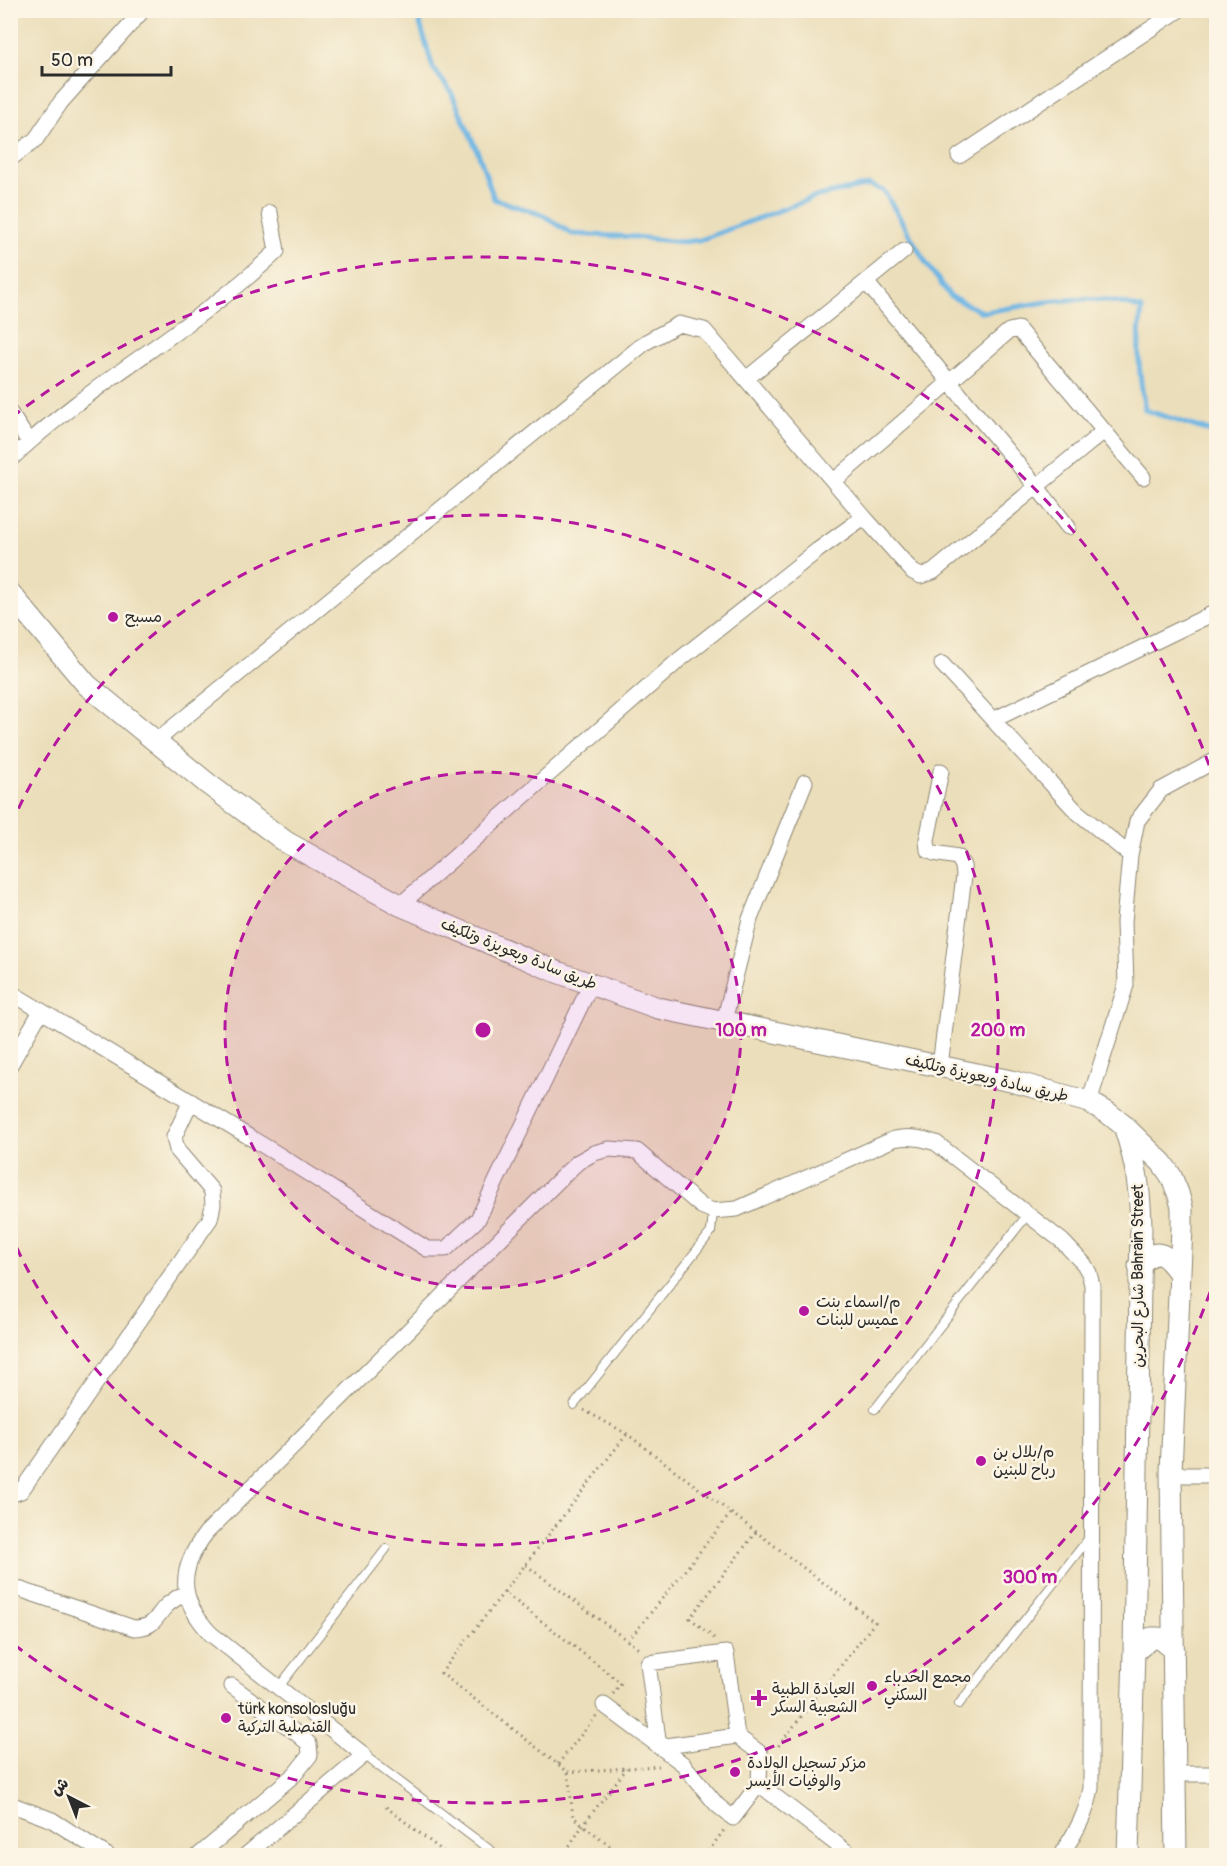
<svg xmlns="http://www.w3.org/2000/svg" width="1227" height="1866" viewBox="0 0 1227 1866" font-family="Pangolin,'Playpen Sans Arabic',sans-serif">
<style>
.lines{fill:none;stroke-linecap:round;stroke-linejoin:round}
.stream{stroke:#6cb5e4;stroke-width:5}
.service-casing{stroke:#8b8472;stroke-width:10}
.minor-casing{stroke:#8b8472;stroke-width:17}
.secondary-casing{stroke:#8b8472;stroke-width:23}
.path{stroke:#8b8472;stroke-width:3;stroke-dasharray:1.5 4.5;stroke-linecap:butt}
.service{stroke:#fff;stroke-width:8}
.minor{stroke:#fff;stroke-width:15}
.secondary{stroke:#fff;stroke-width:21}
.ring{fill:none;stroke:#b5179e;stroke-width:3;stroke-dasharray:10 8}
.poi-dot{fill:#b5179e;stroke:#fcf5e5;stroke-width:2}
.labels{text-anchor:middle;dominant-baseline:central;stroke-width:5;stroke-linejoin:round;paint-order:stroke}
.poi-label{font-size:16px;fill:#2b2b2b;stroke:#fcf5e5;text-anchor:start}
.street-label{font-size:16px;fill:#2b2b2b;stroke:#fcf5e5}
.centre{fill:#b5179e;stroke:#fcf5e5;stroke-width:3}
.ring-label{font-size:18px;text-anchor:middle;font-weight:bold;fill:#b5179e;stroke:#fcf5e5;stroke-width:5;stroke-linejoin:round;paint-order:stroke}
</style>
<rect width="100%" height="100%" fill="#fcf5e5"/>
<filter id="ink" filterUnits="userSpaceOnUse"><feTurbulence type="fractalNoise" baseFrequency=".0167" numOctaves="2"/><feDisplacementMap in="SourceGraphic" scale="12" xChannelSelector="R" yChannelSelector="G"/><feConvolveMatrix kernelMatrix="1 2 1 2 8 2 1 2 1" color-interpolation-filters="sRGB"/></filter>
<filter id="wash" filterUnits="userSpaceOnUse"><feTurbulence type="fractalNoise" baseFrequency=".008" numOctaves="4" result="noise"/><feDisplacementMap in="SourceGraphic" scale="24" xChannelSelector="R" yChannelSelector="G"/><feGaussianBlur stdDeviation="1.35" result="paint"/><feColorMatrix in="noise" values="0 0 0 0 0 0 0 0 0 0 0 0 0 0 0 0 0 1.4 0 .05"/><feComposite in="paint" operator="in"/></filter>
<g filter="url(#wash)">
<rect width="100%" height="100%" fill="#ebdeba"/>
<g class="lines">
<path class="stream" d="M416,10L433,68L451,92L479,155L494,199L543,215L572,234L635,237L681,242L700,240L818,196L869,185L884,191L926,263L950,296L982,312C1038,305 1087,289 1142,309C1136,344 1139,375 1145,410L1209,431L1216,436"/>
</g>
</g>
<g filter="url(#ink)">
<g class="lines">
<defs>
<path id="service" d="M574,1405L711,1232L713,1211
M875,1409L1028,1214
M278,1688L386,1549
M959,1704L1089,1538
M364,1755L498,1856"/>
<path id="minor" d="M959,156L1179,10
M10,159L36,139L61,102L143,10
M866,282L1037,487L1068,527
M746,379L904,251
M10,413L29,442
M10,460C92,381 195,329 277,251L270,213
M834,481L1009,331L1018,329L1143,477
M864,517L913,572L921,576L933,572L1104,431
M942,664L1076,811L1130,855
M993,720L1216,612
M156,741L646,342L679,324L704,330L864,517L818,550L679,660L400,905
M10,992L279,1155L427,1249H446L478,1219L591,984
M724,1021L750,919L805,782
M10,1065L41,1011
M940,1066L964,876L963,866L958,857L934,853L928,850L927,840L941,771
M1089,1102L1126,985L1124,922L1130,855L1137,821L1161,790L1216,760
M1171,1471L1184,1475H1216
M10,1495L21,1491L210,1219L213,1205L212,1191L177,1150L174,1137L191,1101
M10,1586L134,1628C154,1627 153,1621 165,1607C171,1601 179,1597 186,1592
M604,1705L683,1764L717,1805L733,1818L759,1784L760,1753L737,1736L659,1747L648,1663L726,1653L737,1736
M1175,1774H1216
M759,1784L852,1856
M10,1804L52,1820L108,1856
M198,1856L295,1774L310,1755L309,1744L295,1732L232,1686
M245,1856L364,1755L211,1634C178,1599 178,1570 206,1533L564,1175L578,1162L594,1153L609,1149L637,1151L701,1206L713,1211L737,1209L894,1139C910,1136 921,1138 936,1143L1062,1241L1084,1264L1089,1273L1092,1285L1091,1788C1087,1814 1075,1834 1060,1856"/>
<path id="secondary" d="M10,593L87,685L208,784L286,842L400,905L557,972L658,1008L1011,1081L1089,1102L1108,1113L1123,1125L1162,1163L1171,1176L1178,1193L1182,1207V1228L1171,1471L1176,1856
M1125,1129C1136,1162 1140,1190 1141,1225L1134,1652L1128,1856
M1139,1266C1158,1244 1167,1256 1180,1274
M1134,1652L1151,1638H1159L1174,1650"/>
</defs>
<use href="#service" class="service-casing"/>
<use href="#minor" class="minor-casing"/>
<use href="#secondary" class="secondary-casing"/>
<path class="path" d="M584,1410L627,1434L875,1622L776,1749
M526,1565L640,1650
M504,1592L627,1434
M714,1638L690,1618L756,1532
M628,1641L731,1513
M613,1694L621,1683L504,1592L441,1673L568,1772L573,1817L623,1856
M558,1764L596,1716
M568,1772L659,1766
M386,1807L449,1856
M563,1856L583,1825L627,1768
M705,1856L724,1830"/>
<use href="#service" class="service"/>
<use href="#minor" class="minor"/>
<use href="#secondary" class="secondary"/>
</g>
</g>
<circle cx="483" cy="1030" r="258" fill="#b5179e" fill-opacity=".12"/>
<g class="ring">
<circle cx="483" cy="1030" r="258"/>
<path d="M11 825A515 515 0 1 1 11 1235"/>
<path d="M1216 1275A773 773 0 0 1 12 1643M12 417A773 773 0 0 1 1216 785"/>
</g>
<g class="poi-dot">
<circle cx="113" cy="617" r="6"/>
<circle cx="804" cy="1311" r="6"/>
<circle cx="981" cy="1461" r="6"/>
<circle cx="872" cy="1686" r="6"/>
<path d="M756 1689h6v6h6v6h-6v6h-6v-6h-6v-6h6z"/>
<circle cx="226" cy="1718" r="6"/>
<circle cx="735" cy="1772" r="6"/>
</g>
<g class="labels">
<g class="poi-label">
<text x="125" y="617">مسبح</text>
<text x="816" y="1302">م/اسماء بنت<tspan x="816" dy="18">عميس للبنات</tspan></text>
<text x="993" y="1452">م/بلال بن<tspan x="993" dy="18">رباح للبنين</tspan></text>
<text x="884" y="1677">مجمع الحدباء<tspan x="884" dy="18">السكني</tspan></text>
<text x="772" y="1689">العيادة الطبية<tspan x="772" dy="18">الشعبية السكر</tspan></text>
<text x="238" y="1709">türk konsolosluğu<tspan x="238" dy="18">القنصلية التركية</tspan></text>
<text x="747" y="1763">مزكر تسجيل الولادة<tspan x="747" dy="18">والوفيات الأيسر</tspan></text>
</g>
<g class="street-label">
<text transform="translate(519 954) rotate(22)">طريق سادة وبعويزة وتلكيف</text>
<text transform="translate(987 1078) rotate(13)">طريق سادة وبعويزة وتلكيف</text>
<text transform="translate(1138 1276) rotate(-90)">شارع البحرين Bahrain Street</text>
</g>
</g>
<circle cx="483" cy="1030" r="9" class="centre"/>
<g class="ring-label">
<text x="741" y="1036">100 m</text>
<text x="998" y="1036">200 m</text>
<text x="1030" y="1583">300 m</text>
</g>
<rect width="1227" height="1866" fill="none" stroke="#fcf5e5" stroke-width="36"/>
<g transform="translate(69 1797) rotate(318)" stroke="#fcf5e5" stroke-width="4.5" paint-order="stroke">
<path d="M0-4.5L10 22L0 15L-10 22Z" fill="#2b2b2b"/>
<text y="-9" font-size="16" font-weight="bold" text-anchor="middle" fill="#2b2b2b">ش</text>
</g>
<path d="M42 66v9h129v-9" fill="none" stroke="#2b2b2b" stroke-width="3"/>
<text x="51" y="66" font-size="18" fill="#2b2b2b" stroke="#fcf5e5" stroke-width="4.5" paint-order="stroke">50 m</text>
</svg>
